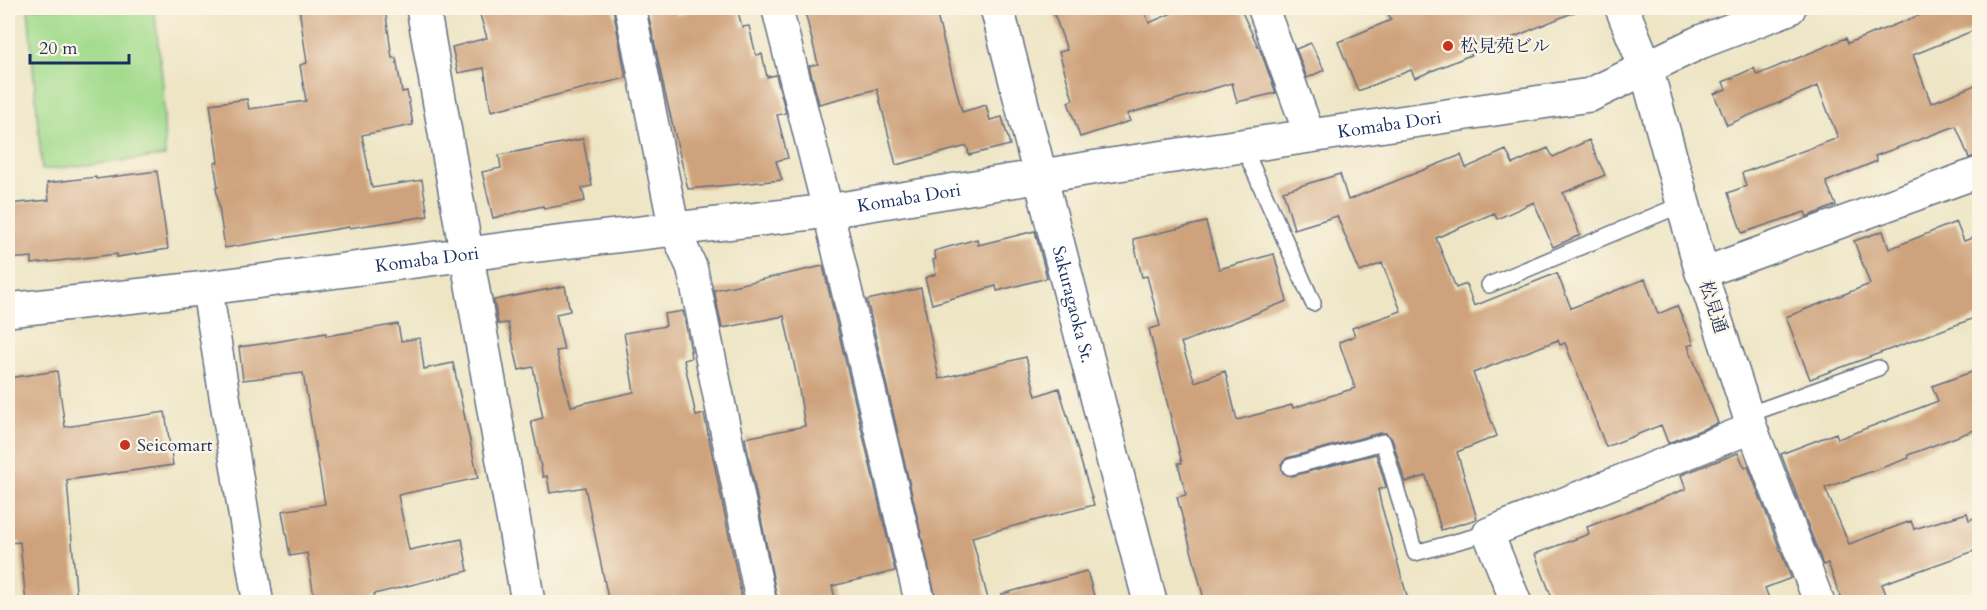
<svg xmlns="http://www.w3.org/2000/svg" width="1987" height="610" viewBox="0 0 1987 610" font-family="Cardo,'Noto Serif JP',serif">
<style>
.green{fill:#a2db8d;stroke:#5e8576;stroke-width:1.5}
.building{fill:#cea27c}
.lines{fill:none;stroke-linecap:round;stroke-linejoin:round}
.lane-casing{stroke:#646f82;stroke-width:18}
.street-casing{stroke:#646f82;stroke-width:33}
.secondary-casing{stroke:#646f82;stroke-width:36}
.lane{stroke:#fff;stroke-width:15}
.street{stroke:#fff;stroke-width:30}
.secondary{stroke:#fff;stroke-width:33}
.poi-dot{fill:#c8321e;stroke:#fcf5e5;stroke-width:2}
.labels{text-anchor:middle;dominant-baseline:central;stroke-width:4.5;stroke-linejoin:round;paint-order:stroke}
.poi-label{font-size:18px;fill:#1b2f5e;stroke:#fcf5e5;text-anchor:start}
.street-label{font-size:18px;fill:#1b2f5e;stroke:#fcf5e5}
</style>
<rect width="100%" height="100%" fill="#fcf5e5"/>
<filter id="ink" filterUnits="userSpaceOnUse"><feTurbulence type="fractalNoise" baseFrequency=".0167" numOctaves="2"/><feDisplacementMap in="SourceGraphic" scale="12" xChannelSelector="R" yChannelSelector="G"/><feConvolveMatrix kernelMatrix="1 2 1 2 8 2 1 2 1" color-interpolation-filters="sRGB"/></filter>
<filter id="wash" filterUnits="userSpaceOnUse"><feTurbulence type="fractalNoise" baseFrequency=".008" numOctaves="4" result="noise"/><feDisplacementMap in="SourceGraphic" scale="24" xChannelSelector="R" yChannelSelector="G"/><feGaussianBlur stdDeviation="1.35" result="paint"/><feColorMatrix in="noise" values="0 0 0 0 0 0 0 0 0 0 0 0 0 0 0 0 0 1.4 0 .05"/><feComposite in="paint" operator="in"/></filter>
<g filter="url(#wash)">
<rect width="100%" height="100%" fill="#ede5c4"/>
<path class="green" d="M28,8H154L163,86L165,156L42,170Z"/>
<g id="blocks">
<path class="building" d="M299,8H385L392,58H396L402,92L407,91L413,125L362,135L372,188L422,180L428,216L349,228V227L225,248L216,187H218L214,163L218,162L210,104L247,99L249,109L306,101L300,65L307,63Z
M478,8H613L626,78L491,111L484,68L458,73L452,47L487,38Z
M647,8H675L676,15L706,8H737L742,27L749,26L756,55L762,54L767,77L776,75L786,113L777,115L788,158L776,161L782,180L688,189L665,93Z
M804,8H935L962,112L986,105L990,120L1002,117L1010,145L969,155L967,146L896,165L877,89L819,104L809,66L818,64Z
M1052,8H1143L1149,23L1184,8H1240L1262,55L1276,93L1237,102L1232,83L1127,114L1130,121L1080,137L1068,102L1073,100L1059,52L1067,50Z
M1386,8H1584L1415,78L1411,70L1358,91L1338,42L1391,20Z
M1938,8H1980V28L1913,55L1931,103L1980,83V155L1969,158L1956,126L1875,156L1877,161L1826,182L1836,205L1807,217L1805,212L1742,233L1728,193L1746,186L1742,173L1838,138L1818,86L1727,125L1714,94L1726,89L1723,82L1754,68L1757,75L1846,38L1848,43Z
M1311,43L1324,70L1307,78L1296,49Z
M583,139L592,186L582,188L585,201L544,209L543,206L493,218L482,172L501,168L499,155Z
M1589,140L1605,175L1563,193L1580,235L1553,247L1534,202L1497,219L1494,213L1436,238L1456,288L1466,284L1474,306L1557,273L1571,308L1645,279L1658,314L1677,306L1694,344L1688,346L1718,423L1668,443L1661,425L1606,447L1565,343L1560,345L1558,340L1473,373L1497,436L1457,452L1477,519L1441,530L1426,476L1405,482L1392,439L1386,433H1380L1287,458L1281,464L1283,473L1292,476L1376,454L1386,487L1378,490L1381,504L1409,603H1205L1177,497L1186,495L1178,463H1182L1149,329L1160,326L1147,276L1142,277L1133,239L1206,222L1219,269L1274,254L1287,301L1181,343L1195,382L1225,371L1237,420L1292,405L1293,408L1355,388L1339,342L1355,336L1352,328L1401,311L1382,263L1360,272L1337,216L1294,229L1283,191L1340,174L1348,200L1461,155L1466,168L1506,150L1513,164L1548,148L1553,157Z
M157,171L168,249L117,257V254L32,264V257L9,259L8,204L49,200L47,183L96,177V179Z
M1956,222L1964,241L1980,235V316L1810,379L1786,317L1870,284L1854,241L1883,231L1889,249Z
M1035,231L1047,278L997,291L996,286L932,304L925,278L936,274L933,260L936,259L934,251L977,239L978,245Z
M823,266L895,571L832,586L836,603H778L745,438L805,426L797,378L784,316L722,328L714,290Z
M565,286L570,311L556,314L564,350L556,351L571,406L634,392L624,333L666,326L664,314L683,311L691,351H690L691,358L684,360L696,416L704,414L743,603H609L585,487L550,493L547,476L543,477L531,421L543,418L533,367L519,370L508,323L498,324L494,300Z
M921,288L939,379L1026,357L1036,396L1059,388L1094,505L972,537L989,603H937L867,300Z
M398,324L401,341L420,338L424,369L453,363L478,478L398,495L409,550L462,539L468,571L374,594L375,603H315L307,553L290,556L282,511L325,504L303,373L243,380L239,347L275,342L326,333V336Z
M1980,369V428L1908,455L1909,458L1825,488L1849,544L1911,521L1914,529L1967,513L1969,520L1980,516V549L1882,584L1887,597L1873,603H1843L1828,563L1823,565L1781,454L1836,433L1838,439L1938,401L1932,386Z
M57,371L65,427L165,412L173,465L67,480L77,603H26L20,542L8,543V378Z
M1738,453L1745,468L1748,466L1791,578L1765,588L1771,603H1554L1535,554L1589,534L1587,527L1686,489L1681,475Z
M1087,571L1096,603H1003L1002,594Z"/>
</g>
</g>
<g filter="url(#ink)">
<use href="#blocks" fill-opacity="0" stroke="#646f82" stroke-width="1.5"/>
<g class="lines">
<defs>
<path id="lane" d="M1243,146L1313,303
M1489,285L1683,204
M1747,415L1878,368
M1290,467L1383,442L1415,553L1488,533"/>
<path id="street" d="M630,8L674,228L692,268L761,602
M777,8L828,211L920,602
M1263,8L1310,136
M207,288L258,602
M1516,602L1488,533L1752,428
M1819,602L1752,428L1702,273L1980,172"/>
<g id="secondary">
<path d="M423,8L528,602"/>
<path id="s1" d="M997,8L1150,602"/>
<path d="M1622,8L1646,68L1702,273"/>
<path id="s2" d="M8,310L207,288L522,247L828,211L1091,168L1590,95L1700,42L1789,8"/>
</g>
</defs>
<use href="#lane" class="lane-casing"/>
<use href="#street" class="street-casing"/>
<use href="#secondary" class="secondary-casing"/>
<use href="#lane" class="lane"/>
<use href="#street" class="street"/>
<use href="#secondary" class="secondary"/>
</g>
</g>
<g class="poi-dot">
<circle cx="1448" cy="46" r="6"/>
<circle cx="125" cy="445" r="6"/>
</g>
<g class="labels">
<g class="poi-label">
<text x="1460" y="46">松見苑ビル</text>
<text x="137" y="445">Seicomart</text>
</g>
<g class="street-label">
<text stroke="none"><textPath href="#s2" startOffset="1394">Komaba Dori</textPath></text>
<text stroke="none"><textPath href="#s2" startOffset="908">Komaba Dori</textPath></text>
<text stroke="none"><textPath href="#s2" startOffset="422">Komaba Dori</textPath></text>
<text stroke="none"><textPath href="#s1" startOffset="306">Sakuragaoka St.</textPath></text>
<text transform="translate(1713 307) rotate(72)">松見通</text>
</g>
</g>
<rect width="1987" height="610" fill="none" stroke="#fcf5e5" stroke-width="30"/>
<path d="M30 54v9h99v-9" fill="none" stroke="#1b2f5e" stroke-width="3"/>
<text x="39" y="54" font-size="18" fill="#1b2f5e" stroke="#fcf5e5" stroke-width="4.5" paint-order="stroke">20 m</text>
</svg>
